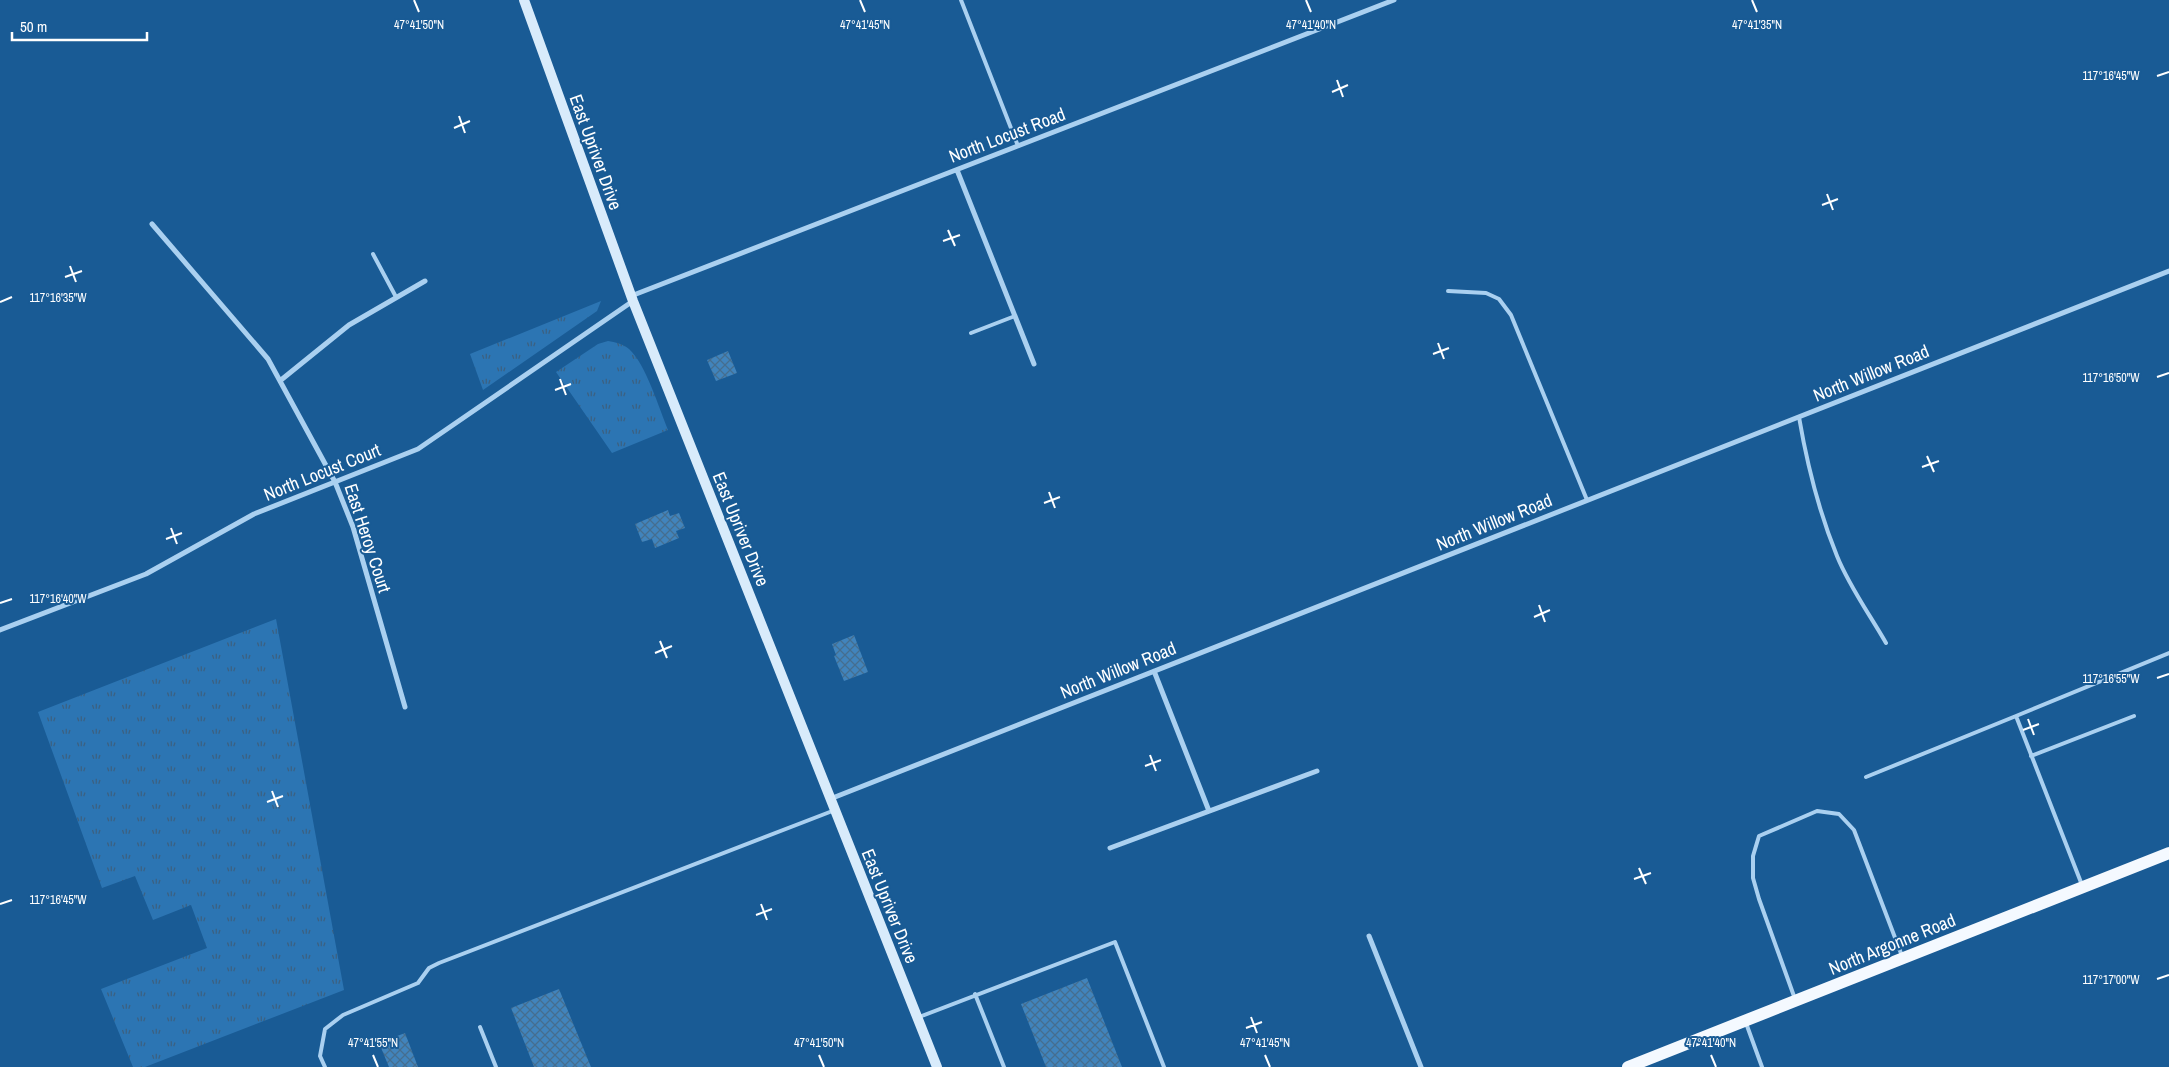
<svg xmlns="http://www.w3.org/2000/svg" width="2169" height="1067" viewBox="0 0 2169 1067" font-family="'Archivo Narrow',sans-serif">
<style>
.grass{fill:url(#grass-tufts)}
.building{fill:url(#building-cross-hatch)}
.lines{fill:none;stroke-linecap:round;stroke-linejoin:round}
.lane{stroke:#aad0f0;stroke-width:4}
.street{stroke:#aad0f0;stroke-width:5}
.secondary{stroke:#d8ebfb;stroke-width:10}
.primary{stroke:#f4f9ff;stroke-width:12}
.ticks{fill:none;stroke:#fff;stroke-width:2}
.labels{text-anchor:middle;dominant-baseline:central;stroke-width:4;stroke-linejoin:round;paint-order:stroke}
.street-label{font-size:18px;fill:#fff;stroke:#195b95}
.ticks-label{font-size:12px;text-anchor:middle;fill:#fff;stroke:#195b95;stroke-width:4;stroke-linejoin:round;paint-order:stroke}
</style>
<defs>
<pattern id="grass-tufts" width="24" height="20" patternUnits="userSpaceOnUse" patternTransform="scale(1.25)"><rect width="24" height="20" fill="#2c75b3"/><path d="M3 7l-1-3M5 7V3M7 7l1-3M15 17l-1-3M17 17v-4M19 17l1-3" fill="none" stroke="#3c6080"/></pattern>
<pattern id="building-cross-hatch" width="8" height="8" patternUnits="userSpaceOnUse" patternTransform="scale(1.25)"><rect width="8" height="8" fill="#4184bc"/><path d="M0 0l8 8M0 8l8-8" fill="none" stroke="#456e8f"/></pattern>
</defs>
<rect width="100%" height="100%" fill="#195b95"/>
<path class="grass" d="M601,301L597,311L483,390L470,354Z
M608,341C615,342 623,344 629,349C646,364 659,409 668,430L612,453L556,372L598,344Z
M276,619L344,990L145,1067H133L101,989L207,948L191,905L153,920L135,876L102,888L38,712Z"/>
<path class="building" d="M728,351L737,373L716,381L707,360Z
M668,510L670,516L679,513L685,528L676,531L679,538L655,548L652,539L642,542L635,524Z
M854,635L868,672L844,681L834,656L836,655L832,644Z
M1087,978L1122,1067H1046L1021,1004Z
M559,989L591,1067H534L511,1008Z
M405,1033L418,1067H389L379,1043Z"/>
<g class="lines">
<path class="lane" d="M961,0L1018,146
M373,254L396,297
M1448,291L1486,293L1499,299L1511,315L1587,500
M971,333L1015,316
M1799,417C1807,464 1819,512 1837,556C1849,586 1870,615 1886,643
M2031,756L2134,716
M1866,777L2016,716
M2082,885L2016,716L2169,653
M975,994L1004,1067
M1795,999L1759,899L1753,878V856L1759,836L1817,811L1839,814L1854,830L1902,956
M919,1017L1115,942L1164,1067
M1746,1023L1762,1067
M480,1027L496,1067
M325,1067L320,1056L325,1029L343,1015L418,983L429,968L439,963L835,810"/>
<path class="street" d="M957,170L1034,364
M152,224L268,359L335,482L353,527L405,707
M631,296L1394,0
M281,380L349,325L425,281
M0,630L146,574L254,514L418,449L633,301
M1154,671L1209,811
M830,799L2169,271
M1110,848L1317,771
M1369,936L1421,1067"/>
<path class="secondary" d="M524,0L633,301L937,1067"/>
<path class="primary" d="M1628,1067L2169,853"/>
</g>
<path class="ticks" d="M414,0L419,12M860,0L865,12M1306,0L1311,12M1752,0L1757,12M2157,76L2169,72M1337,80L1343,97M1332,92L1348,85M459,116L465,133M454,128L470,121M1827,194L1833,210M1822,205L1838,199M948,230L955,246M943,241L960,235M70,266L76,282M65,277L82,271M0,302L12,297M1438,343L1444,359M1433,354L1449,348M2157,377L2169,373M560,379L566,395M555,390L571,384M1927,456L1934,472M1922,467L1939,461M1049,492L1055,508M1044,503L1060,497M171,528L177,544M166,539L182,533M0,603L12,599M1539,605L1545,622M1534,617L1550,610M660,641L667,658M655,653L672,646M2157,678L2169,674M2028,719L2034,735M2023,730L2039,724M1150,755L1156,771M1145,766L1161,760M272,791L278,807M267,802L283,796M1639,868L1646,884M1634,879L1651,873M0,904L12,900M761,904L767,920M756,915L772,909M2157,979L2169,975M1251,1017L1257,1033M1246,1028L1262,1022M373,1055L378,1067M819,1055L824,1067M1265,1055L1270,1067M1711,1055L1716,1067"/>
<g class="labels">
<g class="street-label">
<text transform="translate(1007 135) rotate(-21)">North Locust Road</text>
<text transform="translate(596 152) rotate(70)">East Upriver Drive</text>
<text transform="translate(1871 373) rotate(-22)">North Willow Road</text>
<text transform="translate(322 472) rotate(-22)">North Locust Court</text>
<text transform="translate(1494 522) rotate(-22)">North Willow Road</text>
<text transform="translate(741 529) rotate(68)">East Upriver Drive</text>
<text transform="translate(368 538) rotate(72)">East Heroy Court</text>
<text transform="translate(1118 670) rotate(-22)">North Willow Road</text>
<text transform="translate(890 906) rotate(68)">East Upriver Drive</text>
<text transform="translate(1892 944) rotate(-22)">North Argonne Road</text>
</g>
</g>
<g class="ticks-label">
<text x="419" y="29">47°41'50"N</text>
<text x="865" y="29">47°41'45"N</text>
<text x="1311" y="29">47°41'40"N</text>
<text x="1757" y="29">47°41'35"N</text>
<text x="2111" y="80">117°16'45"W</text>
<text x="58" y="302">117°16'35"W</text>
<text x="2111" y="382">117°16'50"W</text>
<text x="58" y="603">117°16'40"W</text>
<text x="2111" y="683">117°16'55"W</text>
<text x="58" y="904">117°16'45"W</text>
<text x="2111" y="984">117°17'00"W</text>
<text x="373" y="1047">47°41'55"N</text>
<text x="819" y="1047">47°41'50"N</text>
<text x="1265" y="1047">47°41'45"N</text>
<text x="1711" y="1047">47°41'40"N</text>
</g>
<path d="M12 32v8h135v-8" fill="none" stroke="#ffffff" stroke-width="2.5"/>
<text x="20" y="32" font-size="15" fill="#ffffff" stroke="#195b95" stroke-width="4" paint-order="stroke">50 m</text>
</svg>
